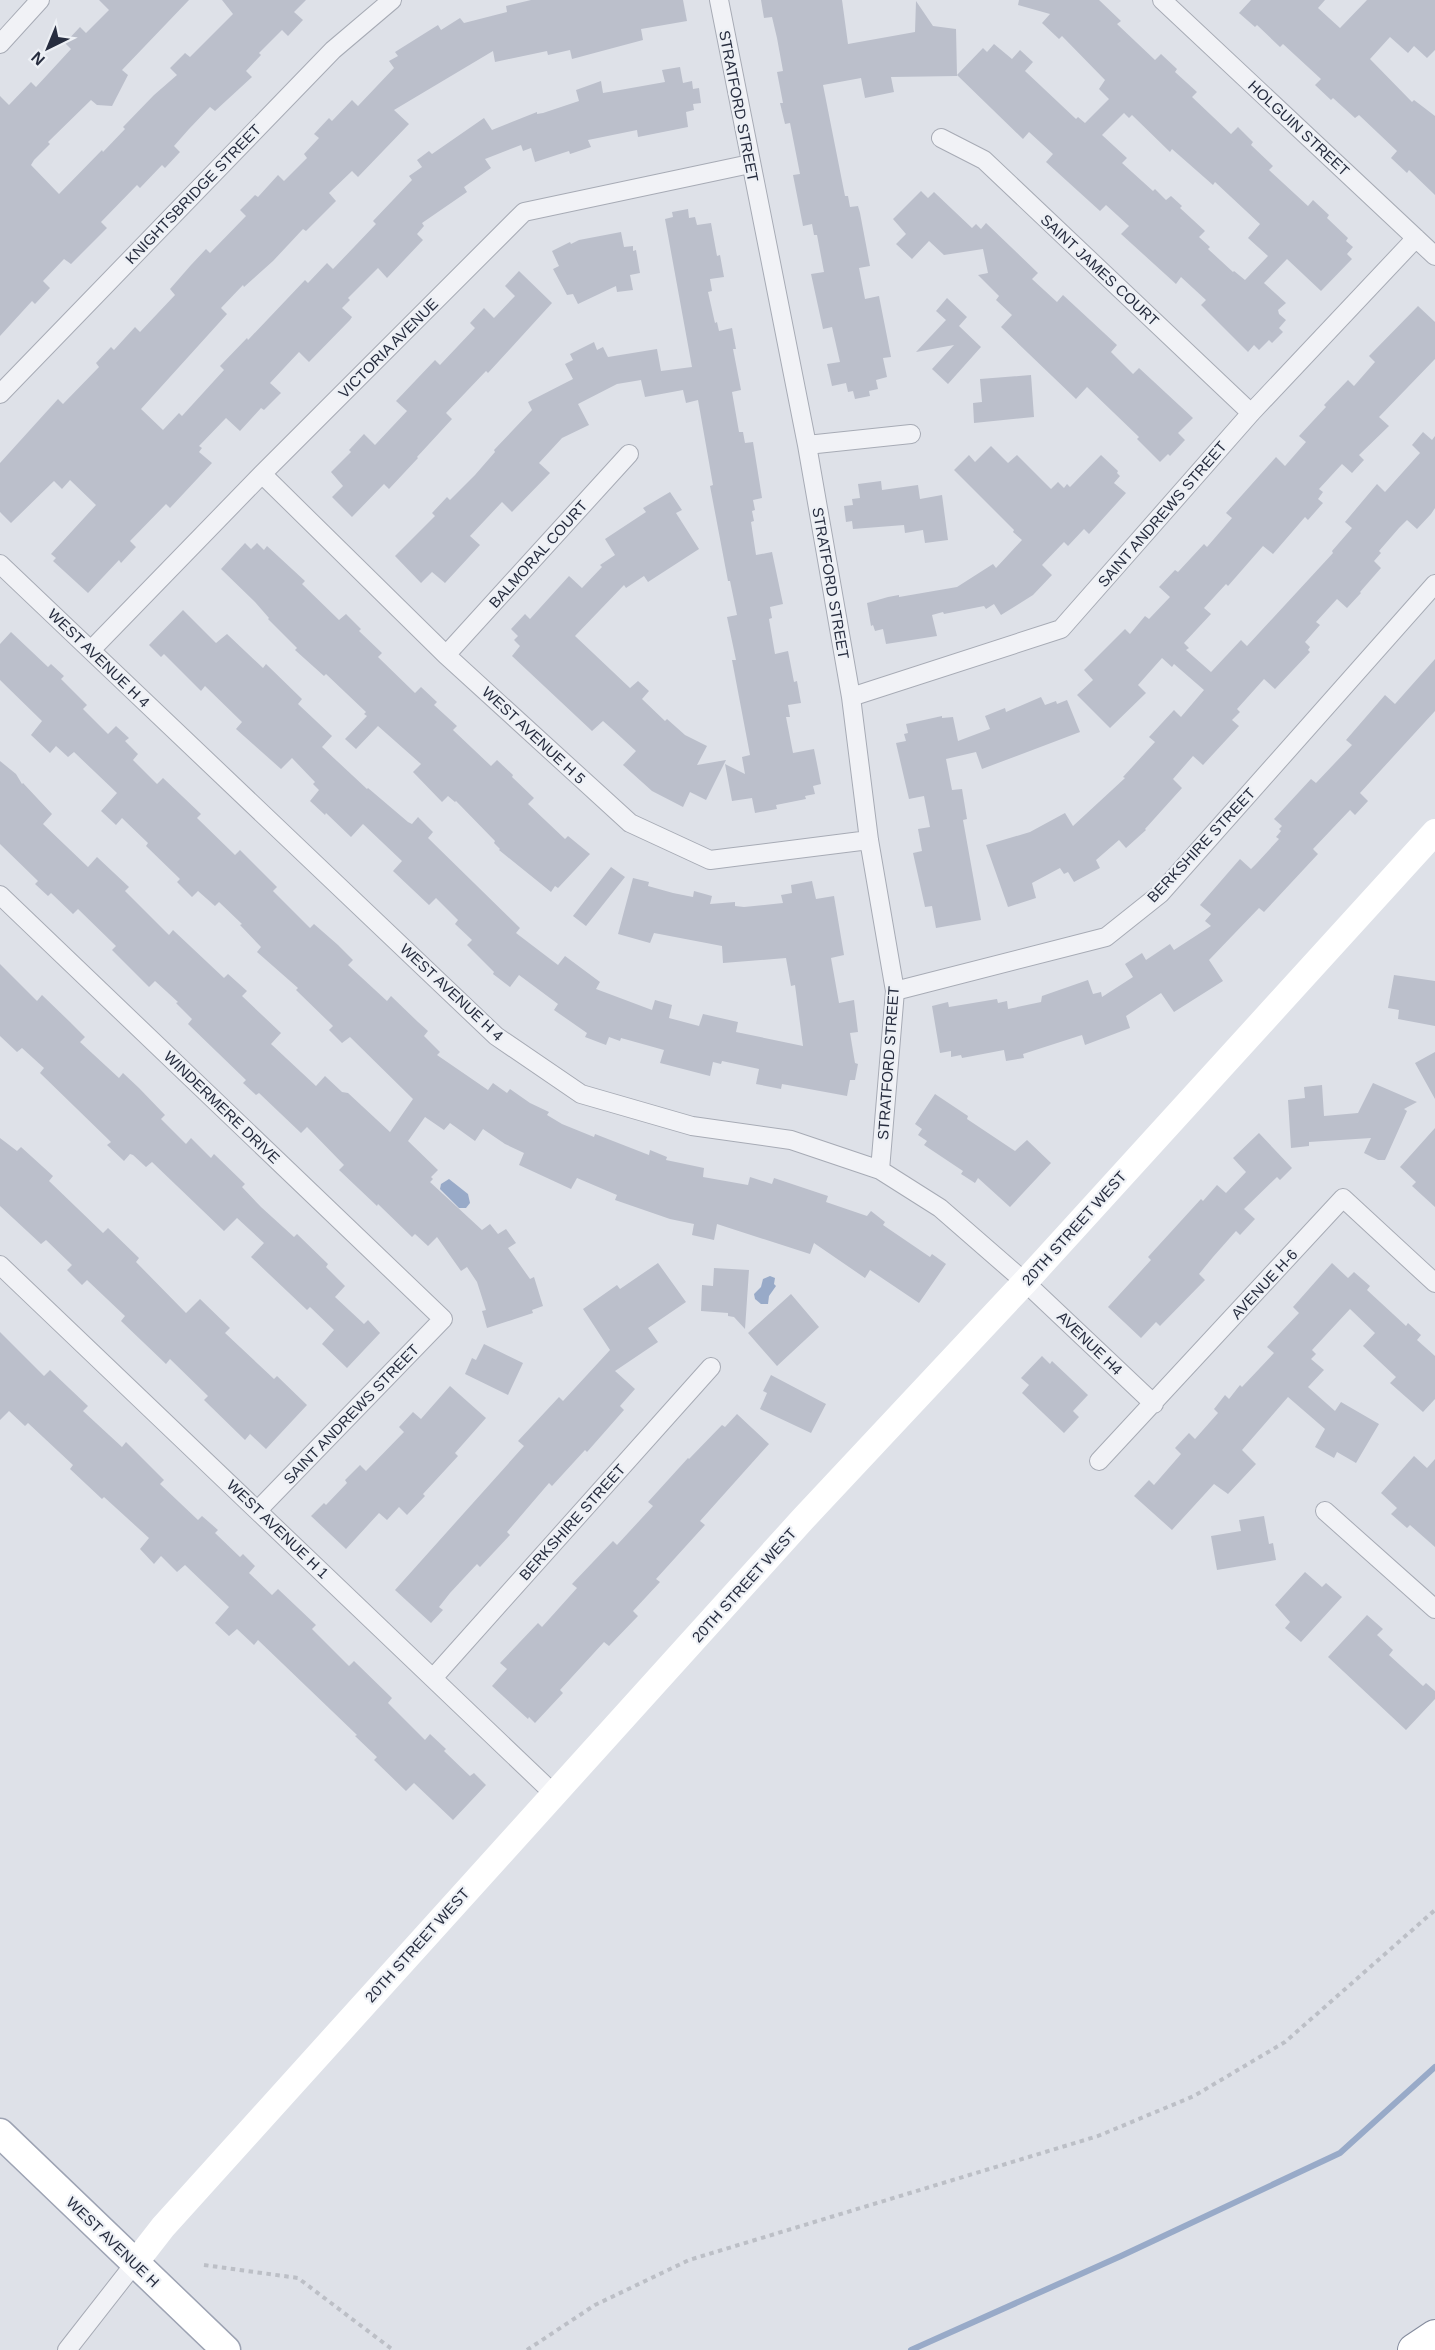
<svg xmlns="http://www.w3.org/2000/svg" width="1435" height="2350" viewBox="0 0 1435 2350" font-family="Arial,sans-serif">
<style>
.water{fill:#98aac8}
.lines{fill:none;stroke-linecap:round;stroke-linejoin:round}
.stream{stroke:#98aac8;stroke-width:6}
.building{fill:#bbbfcb;fill-rule:evenodd}
.street-casing{stroke:#a7abb5;stroke-width:20}
.primary-casing{stroke:#9da3b3;stroke-width:31}
.highway-casing{stroke:#858c9e;stroke-width:34}
.path{stroke:#bcbfc6;stroke-width:4;stroke-dasharray:4.5 4.5;stroke-linecap:butt}
.street{stroke:#f1f2f6;stroke-width:18}
.secondary{stroke:#fff;stroke-width:26}
.primary{stroke:#fff;stroke-width:28}
.highway{stroke:#fff;stroke-width:32}
.labels{text-anchor:middle;dominant-baseline:central;stroke-width:4.5;stroke-linejoin:round;paint-order:stroke}
.street-label{font-size:15px;fill:#272d3f;stroke:#edf0f5}
</style>
<rect width="100%" height="100%" fill="#dee1e8"/>
<path class="water" d="M449,1179L468,1194L470,1203L466,1208H459L440,1189L441,1184Z
M770,1276L775,1278L774,1284L776,1286L769,1296L768,1304H761L755,1299L754,1294L761,1287L763,1279Z"/>
<g class="lines">
<path class="stream" d="M911,2350L1121,2256L1340,2153L1435,2067"/>
</g>
<path class="building" d="M99,0H189L122,70L128,75L112,106L97,105L91,100L48,142L50,144L34,160L31,165L59,194L102,150L103,152L125,129L123,127L154,95L177,75L170,68L185,53L190,57L233,14L222,0H306L294,12L303,20L288,36L282,30L259,53L261,55L246,71L252,77L215,111L210,107L189,129L174,146L180,152L165,168L162,165L140,188L137,185L101,222L107,228L71,264L64,259L43,281L50,288L35,304L32,301L0,336V96L9,105L31,82L36,87L71,49L65,43L80,27L86,33L109,10Z
M531,0H683L687,21L641,29L643,40L572,59L570,50L548,55L547,51L495,62L493,51L394,110L409,124L358,177L352,171L329,193L336,201L306,231L303,229L273,261L244,287L243,285L221,308L227,314L141,409L163,430L179,413L182,416L224,370L220,366L247,338L248,340L305,280L308,283L327,263L333,269L376,224L373,221L412,180L409,176L422,167L417,160L429,151L432,154L484,118L492,130L537,112V114L543,113L579,101L576,90L601,81L603,93L665,82L662,70L680,67L683,83L692,81L693,89L699,88L701,103L693,104L694,110L686,112L688,127L638,137L637,130L588,140L591,147L570,154L569,151L535,162L531,148L523,151L521,145L485,159L491,168L464,187L467,192L422,223L424,226L417,234L423,240L387,278L378,268L348,298L350,300L342,308L352,317L350,320L309,362L299,352L270,383L281,393L264,410L261,408L240,431L226,418L199,446L202,448L199,452L212,463L170,508L166,504L130,541L136,547L121,563L119,560L88,593L53,561L56,558L51,554L96,505L70,480L62,489L54,481L11,523L0,512V463L58,399L63,404L99,367L96,363L111,347L114,350L135,327L140,332L175,295L170,289L191,265L206,249L210,253L246,216L240,210L255,195L258,197L278,175L284,181L307,158L304,154L319,138L314,134L329,118L332,121L352,100L358,106L394,68L389,61L398,56L395,52L438,25L441,30L460,18L464,23L507,12L506,6Z
M761,0H842L848,44L915,32L916,1L933,26L956,29L957,76L891,77L894,92L865,98L861,78L823,85L845,196H848L850,207L858,206L860,213L870,266L859,268L865,299L879,296L891,357L883,358L887,377L876,380L878,389L869,391L870,396L855,399L853,391L848,392L846,383L832,386L827,364L840,362L832,327L823,329L811,274L824,272L817,235H814L812,224L803,226L793,175L800,174L790,123L785,124L780,103H783L777,72L783,71L777,38L772,17L764,18Z
M1019,0H1099L1121,21L1117,24L1155,60L1161,54L1177,69L1175,72L1197,92L1192,97L1231,134L1238,127L1253,142L1251,145L1273,166L1269,170L1308,206L1313,200L1329,215L1327,218L1348,238L1346,241L1353,247L1347,254L1352,259L1321,291L1287,259L1264,283L1286,303L1278,310L1279,314L1286,320L1279,328L1283,332L1272,343L1269,340L1259,350L1254,345L1248,352L1201,305L1206,300L1181,277L1176,284L1121,234L1129,226L1106,205L1100,211L1046,162L1053,154L1029,132L1023,139L957,75L983,48L987,52L994,44L1012,59L1020,50L1033,62L1025,71L1076,119L1078,117L1085,123L1109,99L1099,89L1105,80L1062,36L1059,39L1042,23L1050,14L1018,5ZM1124,113L1129,118L1132,115L1170,152L1172,149L1213,185L1215,182L1260,224L1248,238L1268,256L1245,280L1234,271L1233,272L1208,249L1210,247L1199,237L1205,231L1180,208L1182,206L1171,196L1166,200L1155,189L1153,191L1122,163L1127,158L1102,135Z
M1251,0H1325L1318,8L1340,28L1367,0H1435V50L1427,58L1414,46L1408,53L1390,37L1370,59L1412,102L1414,100L1435,116V195L1409,170L1407,173L1391,158L1397,151L1359,115L1355,118L1333,98L1331,100L1315,85L1321,79L1283,44L1280,47L1257,25L1255,27L1239,13Z
M921,191L928,198L934,192L972,228L976,224L981,229L986,223L1038,273L1032,279L1057,302L1063,295L1117,345L1111,352L1133,374L1139,368L1193,418L1178,433L1185,440L1170,456L1168,454L1160,462L1137,439L1139,437L1087,387L1076,399L1001,327L1012,315L996,300L999,296L978,275L988,273L983,249L944,255L929,241L912,259L896,244L906,234L893,219Z
M688,209L689,218L695,217L697,225L711,223L717,256L720,255L724,277L710,279L712,291L708,292L715,323L717,322L719,331L732,328L736,349H733L741,390L732,392L739,432H743L745,443L753,442L762,498L753,500L755,510L752,511L754,521L751,522L756,555L772,552L783,604L770,607L772,618L769,619L775,654L788,651L794,682L797,681L801,703L788,705L790,717H786L793,753L814,749L821,784L813,786L815,794L805,796L806,799L776,805L777,809L755,813L752,798L732,801L725,764L745,774L742,757L750,755L732,660H736L727,617L737,615L730,581H728L710,486L713,485L698,400L686,403L683,390L645,397L641,380L617,384L578,404L589,425L562,438L539,463L550,473L512,512L502,502L470,536L480,545L445,583L432,572L421,583L395,556L435,516L432,513L447,497L450,500L475,475L495,452L494,450L532,410L528,402L573,379L565,364L573,360L570,354L594,342L597,350L603,347L608,357L657,349L661,371L692,367L665,219L673,217L672,212Z
M621,232L624,247L633,246V251L636,250L640,273L630,275L633,290L617,292L616,286L578,304L573,294L567,295L553,269L559,266L552,251L570,242L571,244L579,240Z
M519,271L552,303L488,373L486,371L446,413L452,419L417,457L418,458L389,489L384,484L352,517L332,497L343,486L331,472L351,452L349,450L364,434L375,445L407,411L396,401L435,360L440,365L475,328L470,323L484,308L494,318L515,296L505,286Z
M947,298L967,317L959,326L981,347L948,384L932,369L954,345L916,352L946,320L936,311Z
M1418,306L1435,322V359L1379,417L1389,426L1359,455L1364,460L1352,473L1342,464L1319,489L1323,492L1318,499L1323,503L1308,520L1305,517L1273,554L1263,546L1228,586L1226,584L1204,608L1211,614L1184,643L1189,648L1186,650L1211,672L1241,640L1247,646L1333,553L1332,551L1352,528L1345,522L1377,484L1385,492L1420,453L1412,445L1423,432L1432,440L1435,436V508L1431,514L1417,529L1407,520L1399,528L1379,551L1381,553L1374,561L1381,568L1360,592L1361,593L1347,608L1337,599L1316,622L1320,625L1305,642L1310,647L1308,650L1310,652L1275,689L1264,679L1237,709L1240,712L1232,720L1239,726L1203,765L1193,756L1173,779L1182,788L1145,829L1146,830L1126,848L1119,840L1096,860L1100,868L1074,882L1068,872L1064,874L1060,868L1032,883L1036,898L1008,907L986,845L1030,832L1065,813L1073,826L1125,778L1123,777L1155,742L1149,737L1174,710L1181,717L1204,690L1174,664L1172,667L1162,658L1138,685L1146,693L1110,728L1077,695L1093,680L1084,670L1125,629L1130,634L1145,616L1149,619L1170,597L1159,587L1175,570L1178,572L1204,544L1207,547L1232,518L1226,513L1276,457L1285,466L1306,442L1299,436L1326,407L1324,405L1348,380L1354,386L1375,362L1369,356Z
M1031,375L1034,417L974,423L973,403L982,402L980,379Z
M991,446L1008,463L1017,455L1051,489L1058,482L1064,488L1067,484L1070,487L1101,455L1118,471L1117,473L1120,476L1114,483L1126,493L1089,534L1084,529L1068,546L1064,542L1042,565L1052,575L1033,595L1001,615L994,604L986,609L984,606L944,614L943,612L932,615L937,636L886,644L883,629L875,631L873,625L871,626L867,603L888,597L899,595V597L957,587L993,564L996,568L1022,540L1013,532L1014,530L954,470L969,455L975,462Z
M881,481L882,490L918,485L920,499L942,495L948,540L925,543L923,530L905,533L904,525L853,529L852,521L846,522L844,506L853,505L852,499L860,498L858,484Z
M670,492L682,510L676,513L699,549L648,582L644,576L626,588L624,585L575,636L630,688L638,681L649,691L642,699L665,721L667,719L685,735L707,746L697,765L726,760L706,800L690,792L683,807L652,791L623,765L636,751L612,729L603,721L592,731L512,656L520,646L514,640L518,636L511,629L525,614L530,619L569,576L582,588L602,567L600,565L615,555L605,539L646,512L643,508Z
M245,543L251,549L257,543L264,550L267,546L305,581L302,584L339,620L346,614L361,629L359,631L382,653L378,657L415,693L421,687L437,702L434,705L457,726L453,730L491,766L497,760L513,775L512,777L534,798L528,804L565,839L568,836L590,854L558,888L555,886L551,892L499,850L500,849L494,843L495,841L456,801L455,802L448,796L442,802L413,772L421,764L378,726L356,749L345,739L367,716L364,714L366,712L326,674L324,676L295,650L297,648L268,619L269,618L255,602L221,569Z
M183,610L216,643L227,634L263,668L266,664L302,699L298,704L332,736L322,747L367,789L368,788L408,822L412,824L418,817L433,832L428,838L520,928L516,933L558,965L565,956L600,982L596,989L652,1010L655,1000L672,1005L669,1018L699,1026L703,1014L738,1022L736,1032L803,1046L795,985L791,986L786,958L723,963L722,946L654,933L650,943L618,934L633,878L649,882L648,886L673,893L693,897L694,891L712,896L710,904L735,902V906L744,907L783,903L781,895L792,893L791,885L812,881L816,899L834,896L844,955L831,958L839,1003L854,1000L858,1032L850,1033L855,1063L858,1064L855,1080H850L847,1096L782,1084L781,1089L756,1084L759,1069L722,1061L721,1064L713,1062L710,1076L660,1063L664,1050L621,1038L620,1041L609,1037L606,1045L585,1037L587,1033L554,1010L558,1004L519,975L510,987L493,974L494,972L467,945L472,940L455,924L458,920L436,898L429,905L393,871L402,861L363,824L351,837L326,813L325,815L310,801L319,790L313,784L315,782L292,758L281,769L236,729L242,722L205,686L201,691L164,654L161,657L149,645Z
M11,632L48,667L51,664L64,676L61,679L87,705L83,709L108,734L116,726L129,738L125,741L138,754L133,760L157,784L163,778L201,814L197,818L235,855L240,850L277,887L273,891L310,928L314,924L338,945L353,960L348,965L387,1001L391,996L418,1022L428,1031L424,1036L440,1052L437,1055L488,1090L493,1083L507,1093L510,1089L530,1103L549,1112L547,1115L562,1124L594,1137L595,1134L649,1155L650,1150L667,1157L666,1160L704,1168L703,1177L748,1185L750,1177L772,1184L774,1178L828,1196L826,1202L867,1216L871,1211L885,1222L883,1225L930,1257L932,1254L946,1264L919,1303L870,1270L865,1278L814,1243L810,1254L717,1224L714,1240L692,1235L694,1224L670,1219L615,1200L617,1195L577,1178L571,1189L519,1165L524,1153L505,1144L483,1129L475,1141L450,1123L444,1130L425,1117L408,1141L438,1170L431,1177L433,1179L430,1182L482,1230L490,1224L498,1234L506,1229L516,1243L508,1248L530,1279L534,1277L543,1306L532,1310L533,1313L487,1328L482,1311L486,1310L477,1282L467,1267L461,1271L437,1237L428,1246L415,1234L412,1237L378,1204L377,1206L339,1170L344,1165L307,1127L301,1133L259,1093L256,1095L243,1083L246,1080L188,1024L192,1019L176,1003L178,1002L155,981L149,987L112,950L116,946L78,909L73,914L51,893L48,896L35,884L38,881L0,844V761L16,774L22,784L23,783L52,814L43,824L88,867L97,857L129,887L125,891L169,935L173,930L224,978L228,974L247,991L242,996L281,1033L271,1044L316,1086L325,1076L342,1092L348,1093L390,1132L413,1099L350,1037L342,1043L329,1030L333,1026L296,990L298,988L257,952L261,947L240,925L242,924L219,902L215,906L198,891L192,897L177,882L180,879L146,846L148,843L122,818L116,825L101,811L117,793L74,752L68,757L56,746L50,753L31,735L42,721L0,680V644Z
M1435,659V711L1360,793L1368,801L1355,815L1350,810L1313,849L1318,854L1264,912L1259,908L1209,960L1223,981L1174,1012L1161,993L1126,1016L1130,1028L1085,1045L1082,1035L1023,1054L1024,1058L1006,1061L1004,1050L962,1058L961,1055L951,1057V1051L940,1053L932,1006L948,1002L949,1007L997,999L998,1003L1007,1001L1008,1009L1041,1002L1042,996L1088,980L1093,994L1101,992L1102,997L1133,977L1125,964L1142,953L1146,960L1170,944L1174,950L1211,926L1205,921L1211,914L1200,905L1240,859L1251,869L1257,863L1279,839L1276,837L1281,831L1279,829L1282,826L1274,819L1311,779L1316,783L1352,745L1346,740L1385,695L1395,704Z
M1041,697L1045,705L1056,701L1057,704L1067,700L1080,732L982,769L976,752L946,759L952,790L962,789L967,819L963,820L981,920L936,928L932,906L925,907L913,853L922,851L918,829L930,827L924,796L909,799L896,743L906,741L904,734L908,733L906,724L942,716V718L953,717L958,741L990,729L985,716L1005,708L1006,712Z
M611,867L625,877L586,926L573,916Z
M0,964L37,1001L42,995L70,1022L85,1037L80,1042L119,1078L123,1073L139,1088L165,1115L161,1119L186,1144L191,1138L211,1158L214,1154L245,1184L242,1187L261,1207L294,1237L297,1234L328,1264L326,1267L345,1286L335,1297L364,1324L368,1320L380,1333L347,1368L322,1344L334,1330L310,1307L307,1310L251,1257L264,1243L237,1218L224,1231L152,1162L146,1167L133,1155L130,1154L124,1161L107,1145L111,1142L40,1073L44,1068L22,1048L17,1052L0,1036Z
M1394,975L1435,981V1026L1398,1019L1399,1010L1388,1008Z
M1435,1052V1099L1415,1063Z
M1373,1083L1417,1102L1404,1109L1407,1111L1385,1160H1378L1364,1153L1371,1138L1309,1142V1146L1291,1148L1288,1100L1305,1098L1304,1087L1322,1085L1324,1116L1358,1113Z
M935,1094L968,1116L967,1119L1015,1151L1027,1140L1051,1163L1010,1207L978,1178L975,1183L961,1174L963,1171L924,1145L927,1141L918,1135L922,1129L915,1124Z
M1435,1128V1207L1412,1186L1416,1182L1400,1167Z
M1259,1133L1292,1168L1280,1180L1277,1177L1244,1209L1255,1219L1240,1235L1236,1231L1213,1257L1199,1274L1205,1280L1160,1326L1156,1322L1141,1338L1108,1307L1151,1260L1148,1257L1201,1199L1203,1201L1217,1185L1226,1193L1246,1172L1233,1158Z
M0,1138L17,1151L21,1147L53,1176L49,1181L103,1233L108,1228L139,1258L136,1262L186,1313L200,1299L230,1328L225,1333L274,1379L277,1376L307,1405L266,1449L250,1434L245,1440L204,1400L208,1396L170,1359L166,1364L121,1321L125,1316L87,1280L82,1285L67,1270L72,1265L46,1240L41,1244L0,1206Z
M658,1263L686,1302L648,1328L658,1342L615,1371L635,1389L620,1406L624,1410L587,1452L585,1450L552,1486L549,1483L507,1532L510,1535L480,1567L477,1564L450,1593L439,1607L443,1610L431,1623L395,1590L524,1446L518,1441L559,1397L563,1401L610,1350L583,1309L617,1285L620,1289Z
M1332,1263L1348,1278L1354,1272L1370,1286L1367,1290L1406,1326L1408,1323L1421,1335L1417,1340L1435,1356V1399L1423,1412L1390,1383L1396,1377L1363,1346L1375,1333L1350,1309L1312,1350L1316,1354L1311,1359L1324,1370L1308,1387L1335,1411L1341,1402L1379,1424L1356,1463L1337,1452L1334,1458L1315,1447L1325,1429L1288,1397L1242,1450L1256,1464L1228,1494L1214,1484L1172,1530L1134,1496L1149,1480L1154,1485L1181,1454L1175,1448L1189,1433L1195,1439L1218,1413L1214,1409L1225,1395L1229,1399L1240,1385L1242,1387L1274,1353L1267,1347L1299,1313L1293,1307Z
M714,1268L749,1270L745,1329L734,1317L728,1316V1313L701,1311L702,1285L713,1286Z
M791,1294L819,1327L777,1366L748,1333Z
M0,1332L44,1376L50,1370L88,1406L83,1411L122,1447L126,1442L164,1480L160,1484L198,1520L202,1516L218,1530L215,1533L240,1557L243,1554L255,1566L249,1573L272,1595L278,1589L316,1625L312,1629L349,1666L354,1661L392,1698L388,1703L425,1740L430,1734L446,1749L444,1751L470,1776L474,1773L486,1785L453,1820L414,1783L406,1791L374,1760L377,1757L355,1736L357,1735L258,1640L254,1645L237,1629L229,1636L215,1623L229,1607L185,1565L177,1572L161,1556L154,1564L140,1549L149,1538L104,1497L102,1499L70,1469L73,1465L28,1423L25,1426L9,1411L0,1420Z
M484,1344L523,1363L508,1395L465,1374L472,1358L476,1360Z
M1042,1356L1050,1364L1052,1361L1088,1395L1073,1411L1079,1417L1064,1433L1022,1393L1029,1385L1021,1378Z
M771,1375L826,1404L811,1433L760,1409L767,1393L763,1391Z
M450,1386L486,1418L455,1453L458,1456L423,1494L425,1496L407,1515L399,1507L387,1520L379,1513L346,1549L311,1516L324,1503L326,1505L347,1483L345,1480L360,1465L366,1471L404,1432L399,1427L413,1412L421,1419Z
M737,1414L769,1444L700,1521L705,1525L656,1579L660,1582L633,1611L638,1616L609,1646L604,1642L560,1690L563,1693L535,1723L529,1717L528,1719L492,1686L507,1669L500,1663L538,1623L542,1627L577,1588L572,1584L613,1541L617,1545L653,1506L648,1502L688,1458L689,1459L722,1425L725,1427Z
M1414,1456L1427,1468L1435,1459V1547L1410,1525L1407,1528L1391,1514L1397,1508L1381,1493Z
M1264,1516L1269,1544L1273,1543L1276,1560L1217,1570L1211,1536L1241,1531L1239,1520Z
M1305,1572L1322,1587L1326,1583L1342,1597L1301,1642L1285,1628L1290,1622L1275,1605Z
M1367,1615L1383,1629L1377,1635L1393,1650L1389,1655L1423,1686L1426,1683L1435,1691V1699L1406,1730L1328,1657Z"/>
<g class="lines">
<defs>
<path id="street" d="M719,0L807,445L851,697L869,840L895,991L880,1170
M1162,0L1435,256
M0,44L40,0
M941,138L984,160L1251,413
M0,394L333,50L392,0
M807,445L911,434
M262,474L446,655L630,823L710,860L869,840
M0,564L496,1036L581,1094L692,1126L791,1140L880,1170L940,1208L1025,1282L1154,1404
M91,650L262,474L524,212L750,164
M446,655L629,454
M851,697L1061,629L1251,413L1416,238
M0,895L443,1319L258,1510
M895,991L1106,937L1160,894L1435,584
M0,1265L554,1794
M1099,1461L1343,1198L1435,1283
M1325,1511L1435,1609
M433,1678L711,1367
M67,2350L135,2263"/>
<path id="primary" d="M0,2133L226,2350"/>
<path id="highway" d="M1414,2350L1435,2336"/>
</defs>
<use href="#street" class="street-casing"/>
<use href="#primary" class="primary-casing"/>
<use href="#highway" class="highway-casing"/>
<path class="path" d="M204,2265L298,2278L393,2350
M527,2350L595,2305L689,2260L1098,2136L1194,2096L1285,2042L1435,1910"/>
<use href="#street" class="street"/>
<path class="secondary" d="M135,2263L163,2227L802,1520L1025,1282L1435,832"/>
<use href="#primary" class="primary"/>
<use href="#highway" class="highway"/>
</g>
<g class="labels">
<g class="street-label">
<text transform="translate(739 106) rotate(79)">STRATFORD STREET</text>
<text transform="translate(1299 128) rotate(43)">HOLGUIN STREET</text>
<text transform="translate(193 194) rotate(-46)">KNIGHTSBRIDGE STREET</text>
<text transform="translate(1100 270) rotate(43)">SAINT JAMES COURT</text>
<text transform="translate(388 348) rotate(-45)">VICTORIA AVENUE</text>
<text transform="translate(1162 514) rotate(-49)">SAINT ANDREWS STREET</text>
<text transform="translate(538 554) rotate(-48)">BALMORAL COURT</text>
<text transform="translate(831 583) rotate(80)">STRATFORD STREET</text>
<text transform="translate(99 658) rotate(44)">WEST AVENUE H 4</text>
<text transform="translate(534 735) rotate(43)">WEST AVENUE H 5</text>
<text transform="translate(1201 845) rotate(-47)">BERKSHIRE STREET</text>
<text transform="translate(452 992) rotate(43)">WEST AVENUE H 4</text>
<text transform="translate(888 1063) rotate(-86)">STRATFORD STREET</text>
<text transform="translate(222 1107) rotate(44)">WINDERMERE DRIVE</text>
<text transform="translate(1074 1228) rotate(-48)">20TH STREET WEST</text>
<text transform="translate(1264 1284) rotate(-47)">AVENUE H-6</text>
<text transform="translate(1090 1343) rotate(44)">AVENUE H4</text>
<text transform="translate(351 1414) rotate(-46)">SAINT ANDREWS STREET</text>
<text transform="translate(572 1522) rotate(-48)">BERKSHIRE STREET</text>
<text transform="translate(278 1529) rotate(44)">WEST AVENUE H 1</text>
<text transform="translate(744 1585) rotate(-48)">20TH STREET WEST</text>
<text transform="translate(417 1945) rotate(-48)">20TH STREET WEST</text>
<text transform="translate(113 2242) rotate(44)">WEST AVENUE H</text>
</g>
</g>
<g transform="translate(48 48) rotate(223)" stroke="#edf0f5" stroke-width="4.5" paint-order="stroke">
<path d="M0-4.5L10 22L0 15L-10 22Z" fill="#272d3f"/>
<text y="-9" font-size="16" font-weight="bold" text-anchor="middle" fill="#272d3f">N</text>
</g>
</svg>
